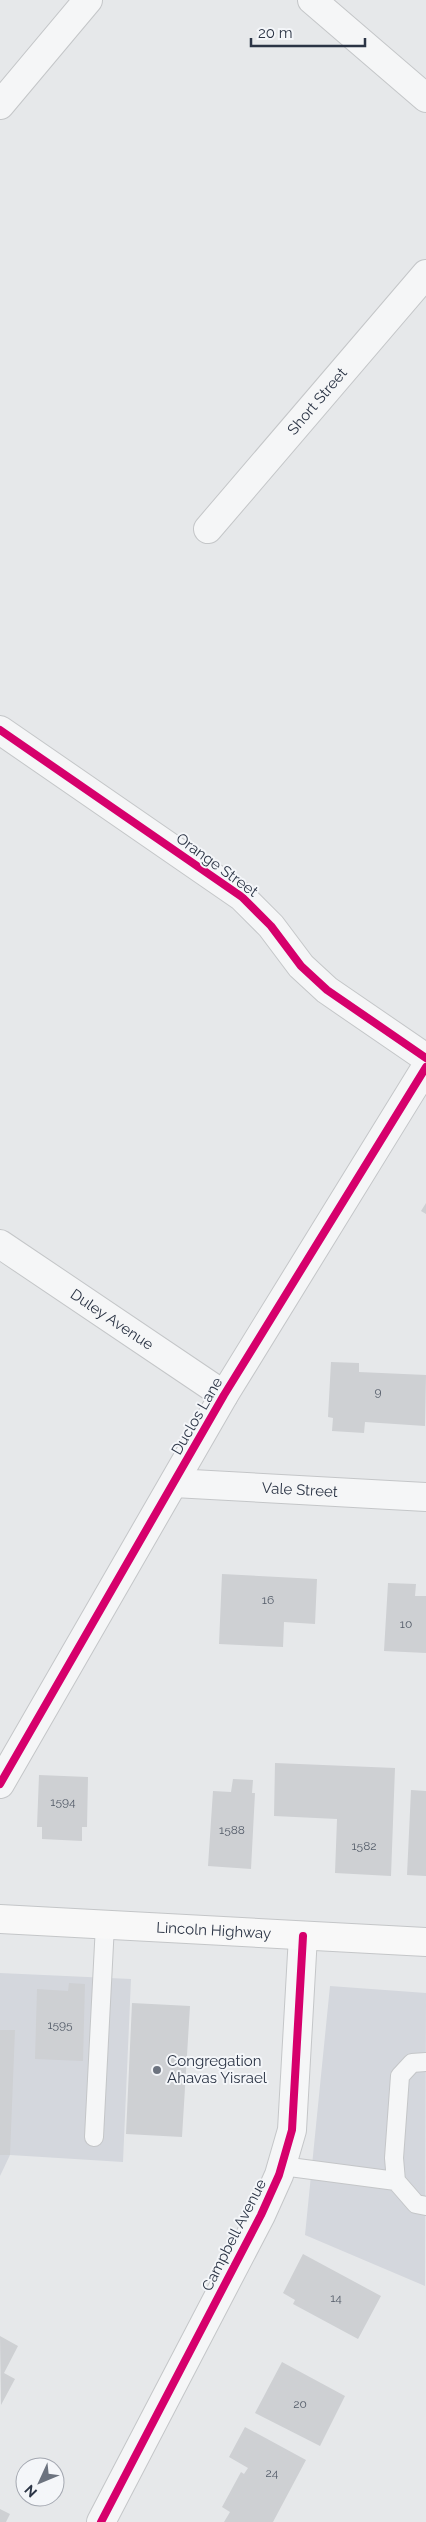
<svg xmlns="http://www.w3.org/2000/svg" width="426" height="2522" viewBox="0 0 426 2522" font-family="Raleway,sans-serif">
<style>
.built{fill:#d4d7dd}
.building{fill:#ced0d3}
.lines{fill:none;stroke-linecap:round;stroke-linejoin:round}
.service-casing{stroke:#c4c6c8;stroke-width:20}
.minor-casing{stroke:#c4c6c8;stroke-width:30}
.tertiary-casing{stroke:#c4c6c8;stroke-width:30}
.secondary-casing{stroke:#c4c6c8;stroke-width:30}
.service{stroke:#f5f6f7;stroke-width:18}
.minor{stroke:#f5f6f7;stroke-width:28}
.tertiary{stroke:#f5f6f7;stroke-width:28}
.secondary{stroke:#f8f8f8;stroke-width:28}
.cycleway-casing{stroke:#f4f6f9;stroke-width:11}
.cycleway{stroke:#d6006c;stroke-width:8}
.poi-dot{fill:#6c737f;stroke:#f4f6f9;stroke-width:2}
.labels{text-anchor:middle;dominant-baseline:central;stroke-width:4;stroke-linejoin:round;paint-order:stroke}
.number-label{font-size:12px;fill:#545c69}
.street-label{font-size:15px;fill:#2b3445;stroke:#f4f6f9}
.poi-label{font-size:15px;fill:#2b3445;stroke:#f4f6f9;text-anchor:start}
</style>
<rect width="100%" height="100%" fill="#e6e8ea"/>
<path class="built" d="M0,1973L131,1979L123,2162L10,2155L0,2176Z
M330,1986L426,1993L425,2286L305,2235Z"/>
<path class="building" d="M426,1203V1214L421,1211Z
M331,1362L359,1363V1372L426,1375L425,1426L365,1422L364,1433L332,1431L333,1418L328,1417Z
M222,1574L317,1579L315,1624L284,1622L283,1647L219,1644Z
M388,1583L416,1584L415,1596H426V1653L384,1651Z
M275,1763L395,1768L391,1876L335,1873L337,1819L274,1816Z
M39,1775L88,1777L87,1827H82V1841L42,1839V1827H37Z
M233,1779L253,1780L252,1793H255L251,1869L208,1866L213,1791L231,1792Z
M411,1790L426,1791V1876L407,1875Z
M69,1983L85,1984L83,2061L35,2059L37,1989L68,1991Z
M132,2003L190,2006L182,2137L126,2134Z
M0,2030H15L10,2155H0Z
M303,2254L381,2296L358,2339L293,2304L295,2300L283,2293Z
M0,2336L18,2346L4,2373L15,2379L1,2405Z
M282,2362L345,2396L320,2446L255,2413Z
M245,2427L306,2460L273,2522H224L230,2512L222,2507L241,2472L244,2474L248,2468L229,2457Z
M0,2509L10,2514L6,2522H0Z"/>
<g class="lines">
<defs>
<path id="service" d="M426,2062L412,2063L400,2076L394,2158L396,2181L416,2204L426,2206
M94,2137L105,1925
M282,2166L396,2181"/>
<g id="minor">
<path d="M312,0L426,98"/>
<path d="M0,105L88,0"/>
<path id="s1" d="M208,529L426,274"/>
<path d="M0,730L242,897L271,926L301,966L327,990L426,1058"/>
<path id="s2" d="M0,1244L224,1395"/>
<path id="s3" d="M174,1483L426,1497"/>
<path d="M101,2522L261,2215L279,2175L292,2130L303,1936"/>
</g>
<path id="tertiary" d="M0,1784L224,1395L426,1067"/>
<g id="secondary">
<path id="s4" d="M0,1919L426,1942"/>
</g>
</defs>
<use href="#service" class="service-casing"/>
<use href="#minor" class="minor-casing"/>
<use href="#tertiary" class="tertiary-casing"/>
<use href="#secondary" class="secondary-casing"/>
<use href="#service" class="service"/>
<use href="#minor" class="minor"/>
<use href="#tertiary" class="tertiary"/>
<use href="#secondary" class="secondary"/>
<defs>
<path id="cycleway" d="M0,730L242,897L271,926L301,966L327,990L426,1058
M0,1784L224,1395L426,1067
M101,2522L261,2215L279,2175L292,2130L303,1936"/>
</defs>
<use href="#cycleway" class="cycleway-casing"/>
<use href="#cycleway" class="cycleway"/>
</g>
<circle class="poi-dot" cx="157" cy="2070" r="5"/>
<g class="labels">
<g class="number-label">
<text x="378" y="1392">9</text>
<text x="268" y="1600">16</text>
<text x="406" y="1624">10</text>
<text x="63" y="1802">1594</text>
<text x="232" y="1830">1588</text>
<text x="364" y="1846">1582</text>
<text x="60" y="2025">1595</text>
<text x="336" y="2298">14</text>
<text x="300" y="2404">20</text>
<text x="272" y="2473">24</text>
</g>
<g class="street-label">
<text stroke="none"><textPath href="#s1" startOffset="168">Short Street</textPath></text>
<text transform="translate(217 865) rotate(36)">Orange Street</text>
<text stroke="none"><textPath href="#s2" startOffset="135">Duley Avenue</textPath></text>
<text transform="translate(197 1416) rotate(-60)">Duclos Lane</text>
<text stroke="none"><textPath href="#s3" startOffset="126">Vale Street</textPath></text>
<text stroke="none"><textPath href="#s4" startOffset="214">Lincoln Highway</textPath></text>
<text transform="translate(234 2235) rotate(-63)">Campbell Avenue</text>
</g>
<g class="poi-label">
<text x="167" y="2061">Congregation<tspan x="167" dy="17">Ahavas Yisrael</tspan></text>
</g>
</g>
<g transform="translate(40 2482) rotate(226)"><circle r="24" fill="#f4f6f9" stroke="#a4a8b1"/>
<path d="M0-4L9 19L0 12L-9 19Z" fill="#6c737f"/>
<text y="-8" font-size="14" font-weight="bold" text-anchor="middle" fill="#2b3445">N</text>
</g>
<path d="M251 38v8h114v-8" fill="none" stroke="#2b3445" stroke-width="2.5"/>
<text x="258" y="38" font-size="15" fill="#2b3445" stroke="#f4f6f9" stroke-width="4" paint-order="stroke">20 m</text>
</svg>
